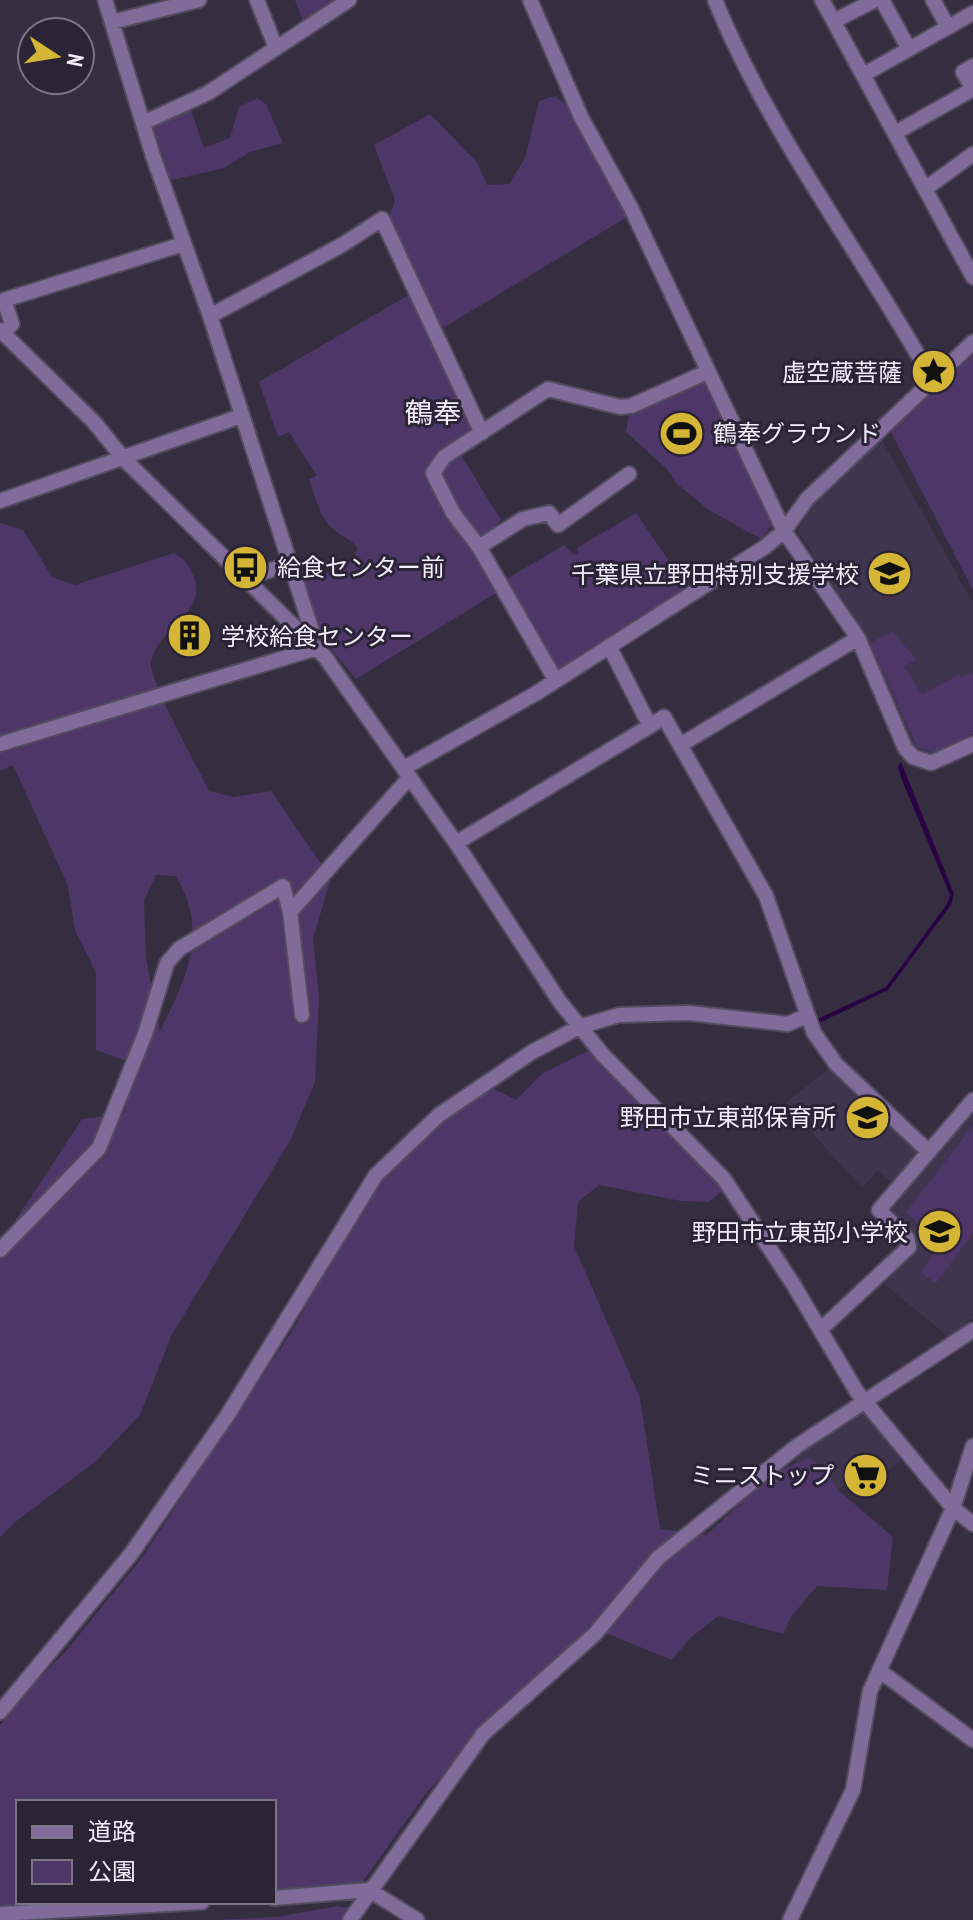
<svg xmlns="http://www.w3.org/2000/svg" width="973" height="1920" viewBox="0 0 973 1920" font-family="'PT Sans Narrow','Noto Sans JP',sans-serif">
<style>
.built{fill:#40354f}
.green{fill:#4e3768;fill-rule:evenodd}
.water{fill:#280243}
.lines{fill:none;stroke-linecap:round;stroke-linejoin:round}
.minor-casing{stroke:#534c5e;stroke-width:18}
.minor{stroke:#806b9b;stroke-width:14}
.labels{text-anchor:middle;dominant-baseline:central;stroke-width:6;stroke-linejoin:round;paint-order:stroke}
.poi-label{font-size:24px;fill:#f2edfa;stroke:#2b2336;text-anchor:end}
.quarter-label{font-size:28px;fill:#f2edfa;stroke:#2b2336}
</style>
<rect width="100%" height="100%" fill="#352d40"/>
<path class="built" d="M880,437L973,603V737L935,756L923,754L912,746L864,633L798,531L804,519L800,515Z
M833,1066L922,1148L895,1185L878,1170L862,1188L785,1103Z
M973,1105V1318L949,1337L884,1284L919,1247L892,1217L890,1202Z
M860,1409L868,1410L905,1458L858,1492L849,1478L834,1496L792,1458Z"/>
<path class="green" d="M295,0H339L304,24Z
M555,96L576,114L632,214L443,328L389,219L395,200L374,145L430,114L476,161L487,185L509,184L525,158L539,101Z
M257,98L266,104L283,143L250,152L224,168L171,180L153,125L191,110L204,148L230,138L239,107Z
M412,293L476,429L454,444L501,520L470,549L496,593L356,679L318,633L299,580L344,569L358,549C351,538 341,537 332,528C319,515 315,497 309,479L317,476L289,432L278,437L259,382Z
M973,346V590L890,430L932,385L926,369Z
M704,378L773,524L761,539L709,510L677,484L667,469L626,432L630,408Z
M636,513L689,590L559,671L555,669L505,580L564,545L574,555L579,552L577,548Z
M0,523L23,530L52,577L75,585L174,553C185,559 188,564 193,575C210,613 157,628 151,662C148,679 199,770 209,791L234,797L271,791L331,878L313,939L319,998L315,1082L290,1141L172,1334L140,1415L96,1461L14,1523L0,1537V1244L82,1119L124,1114L134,1064L96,1050V973L75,930L68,886L13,765L0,771ZM156,875L176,876C209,932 187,977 160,1031L146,958L144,900Z
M893,631L916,660L904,666L922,695L958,675L961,678L973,672V733C956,742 935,761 917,746L870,643Z
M592,1049L725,1189L709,1202L681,1201L599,1185L578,1202L574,1246L640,1398L660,1529L706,1535L774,1473L808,1458L823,1466L838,1490L893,1537L887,1590L817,1586L791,1617L783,1634L718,1616L689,1639L672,1660L608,1634L549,1665L427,1792L358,1888L274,1892V1802H18V1902H127L0,1909V1726L16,1702L66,1651L141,1559L294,1328L386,1159L484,1084L516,1100L542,1074Z
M973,1126V1233L936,1283L921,1273L941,1243L906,1212Z
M337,1906L356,1909L347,1920H216L277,1917Z"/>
<path class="water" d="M901,762L954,894L951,905L888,990L815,1025L813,1021L886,987L947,904L950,895L902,780L898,767Z"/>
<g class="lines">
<defs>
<path id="minor" d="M105,0L153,156L210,316
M257,0L276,48
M530,0L581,117L631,208L784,531L858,638L905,748L913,757L931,763L973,744
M715,0C770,135 862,254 933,381
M822,0L973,277
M882,0L909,49
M933,0L948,27
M834,21L875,0
M112,22L199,0
M863,75L973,13
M145,122L208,93L349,0
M895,133L973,89L963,72L973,66
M925,189L973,154
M0,330L94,422L123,458L325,657L456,843L560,1002L603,1055L724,1179L793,1284L857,1392L953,1508L973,1524
M3,333L12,324L4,300L183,244
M0,501L241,416
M479,547L453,513L433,473L444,457L548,389L620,407L631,406L707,372
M250,580L255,575L290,564
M305,634L311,628L210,316L342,245L382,219L482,433
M609,646L650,726L664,717L766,896L814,1033L836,1064L929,1152
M555,679L479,547L523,519L549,513L558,525L629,474
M0,744L317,648
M682,744L858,638
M404,768L535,694L765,547L784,531L807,499L973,342
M456,843L650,726
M290,912L410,777
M0,1250L99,1148L145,1034L167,963L179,949L283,886L290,912L302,1015
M820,1330L909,1247L907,1238L879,1210L973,1100
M880,1671L973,1740
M0,1712L131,1554L227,1416L376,1175L439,1115L532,1052L579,1027L619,1015L689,1013L788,1024L806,1016
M274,1898L369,1890L417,1920
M0,1914L202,1902
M350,1920L483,1734L595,1634L658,1558L797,1446L973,1330
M790,1920L853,1790L870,1691L953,1508L973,1446"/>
</defs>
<use href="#minor" class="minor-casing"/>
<use href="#minor" class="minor"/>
</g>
<defs>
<symbol id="sight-disc" viewBox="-11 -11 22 22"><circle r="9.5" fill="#d5b535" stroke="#2b2336"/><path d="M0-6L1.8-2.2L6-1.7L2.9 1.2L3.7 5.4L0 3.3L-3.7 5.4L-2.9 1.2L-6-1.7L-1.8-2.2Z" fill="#111"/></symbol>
<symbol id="stadium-disc" viewBox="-11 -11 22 22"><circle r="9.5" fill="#d5b535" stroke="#2b2336"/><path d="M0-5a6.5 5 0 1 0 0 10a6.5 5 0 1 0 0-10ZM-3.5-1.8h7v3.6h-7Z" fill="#111"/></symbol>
<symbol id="bus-disc" viewBox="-11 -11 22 22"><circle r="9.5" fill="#d5b535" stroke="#2b2336"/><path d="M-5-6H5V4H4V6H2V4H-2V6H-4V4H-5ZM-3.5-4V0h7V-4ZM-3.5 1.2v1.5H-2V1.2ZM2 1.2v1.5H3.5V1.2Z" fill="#111"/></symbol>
<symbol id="school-disc" viewBox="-11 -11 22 22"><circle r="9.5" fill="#d5b535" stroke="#2b2336"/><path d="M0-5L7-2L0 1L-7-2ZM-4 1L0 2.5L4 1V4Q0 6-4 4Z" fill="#111"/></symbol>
<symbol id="building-disc" viewBox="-11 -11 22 22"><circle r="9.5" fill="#d5b535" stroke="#2b2336"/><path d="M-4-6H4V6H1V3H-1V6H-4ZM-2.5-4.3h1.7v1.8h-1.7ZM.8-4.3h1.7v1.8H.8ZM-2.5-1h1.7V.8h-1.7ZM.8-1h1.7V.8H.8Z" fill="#111"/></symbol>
<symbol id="supermarket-disc" viewBox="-11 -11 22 22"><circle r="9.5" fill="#d5b535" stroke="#2b2336"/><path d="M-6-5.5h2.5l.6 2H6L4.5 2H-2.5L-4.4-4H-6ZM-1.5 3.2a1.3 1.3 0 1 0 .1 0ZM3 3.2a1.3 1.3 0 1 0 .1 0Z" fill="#111"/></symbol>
</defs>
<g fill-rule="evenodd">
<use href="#sight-disc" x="908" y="346" width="51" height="51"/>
<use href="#stadium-disc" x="656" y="408" width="51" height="51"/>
<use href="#bus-disc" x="220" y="542" width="51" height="51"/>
<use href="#school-disc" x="864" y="548" width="51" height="51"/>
<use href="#building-disc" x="164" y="610" width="51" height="51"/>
<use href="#school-disc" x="842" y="1092" width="51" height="51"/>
<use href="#school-disc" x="914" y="1206" width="51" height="51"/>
<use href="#supermarket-disc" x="840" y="1450" width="51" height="51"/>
</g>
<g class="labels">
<g class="poi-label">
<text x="902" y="372">虚空蔵菩薩</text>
<text x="713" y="433" text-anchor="start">鶴奉グラウンド</text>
<text x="277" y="567" text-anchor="start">給食センター前</text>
<text x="859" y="574">千葉県立野田特別支援学校</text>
<text x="221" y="636" text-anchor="start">学校給食センター</text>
<text x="836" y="1117">野田市立東部保育所</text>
<text x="908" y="1232">野田市立東部小学校</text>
<text x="834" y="1475">ミニストップ</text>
</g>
<g class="quarter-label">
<text x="433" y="412">鶴奉</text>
</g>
</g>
<rect x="16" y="1800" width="260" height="104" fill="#2b2336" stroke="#7b7484" stroke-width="2"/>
<rect x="32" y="1826" width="40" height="12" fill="#806b9b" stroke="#7b7484" stroke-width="2"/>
<text x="88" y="1840" font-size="24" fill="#f2edfa">道路</text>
<rect x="32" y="1860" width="40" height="24" fill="#4e3768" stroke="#7b7484" stroke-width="2"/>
<text x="88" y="1880" font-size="24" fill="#f2edfa">公園</text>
<g transform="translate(56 56) rotate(102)"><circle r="38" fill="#2b2336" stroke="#7b7484" stroke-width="2"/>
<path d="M0-6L14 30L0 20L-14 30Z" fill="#d5b535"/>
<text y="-12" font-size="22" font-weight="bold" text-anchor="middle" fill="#f2edfa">N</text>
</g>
</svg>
